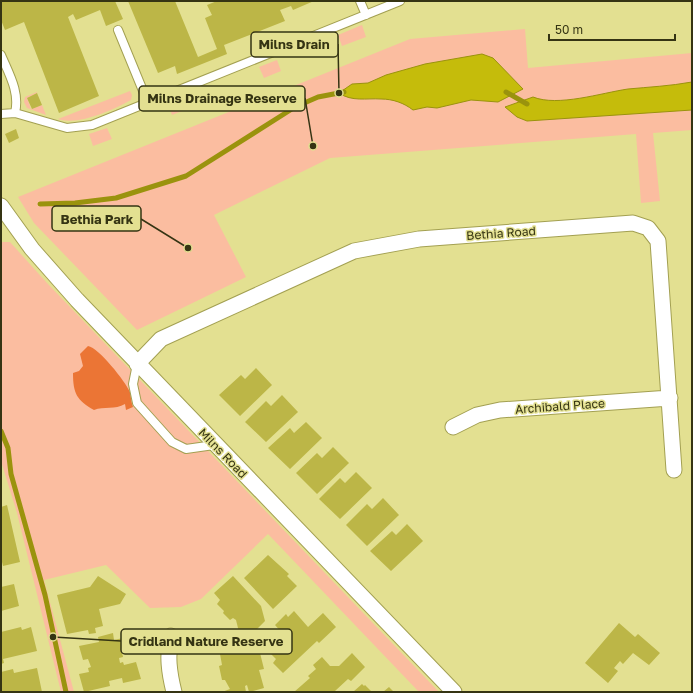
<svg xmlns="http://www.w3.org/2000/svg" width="693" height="693" viewBox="0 0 693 693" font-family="'Golos Text',sans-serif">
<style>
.green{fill:#fbbda0}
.forest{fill:#eb7535}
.water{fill:#c5bc0b;stroke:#9a930d}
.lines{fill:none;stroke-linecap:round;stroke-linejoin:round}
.stream{stroke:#9a930d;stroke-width:5}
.building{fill:#bcb647}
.service-casing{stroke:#a3a052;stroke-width:10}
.minor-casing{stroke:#a3a052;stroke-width:17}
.service{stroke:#fff;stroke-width:8}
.minor{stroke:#fff;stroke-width:15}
.labels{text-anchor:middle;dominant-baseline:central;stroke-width:3;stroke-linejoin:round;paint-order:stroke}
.street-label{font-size:12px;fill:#353413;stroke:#e3e091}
.leader{fill:none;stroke:#353413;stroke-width:1.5}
.callout-dot{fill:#353413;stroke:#e3e091;stroke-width:1.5}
.callout{fill:#e3e091;stroke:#353413;stroke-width:1.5}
.callout-label{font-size:13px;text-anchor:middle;font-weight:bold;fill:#353413}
</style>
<rect width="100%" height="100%" fill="#e3e091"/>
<path class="green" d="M362,25L366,37L342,46L338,35Z
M525,29L528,68L692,53V130L653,133L660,201L641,203L636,134L330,158L214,215L246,277L137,330L34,223L18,197L410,39Z
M277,60L281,71L264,78L259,67Z
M130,91L132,95L131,100C113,110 78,126 58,119Z
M37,92V93L27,98L31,109L42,105L46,115L27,108L24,102L25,97Z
M188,96L192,107L172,115L168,103Z
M107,128L112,139L93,146L89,134Z
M1,242H10L47,283L439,692H419L268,534L201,599L181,607L150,608L106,565L44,580L74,692H61L17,513L1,461Z"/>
<path class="forest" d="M88,346C99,348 125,381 130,392C131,397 131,402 133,407L126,410L125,404C115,410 104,406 94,410C77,400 73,394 73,373L79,371L83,366L80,354Z"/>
<path class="water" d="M482,54L493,58L523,89L498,102L471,100L437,108L427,107L413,110C404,103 393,99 381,99C366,98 352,102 339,93L352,84L368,83L386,75L425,64Z
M692,82V110L527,121L517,117L505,107L533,97C558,107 601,93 628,89C649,87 670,86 692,82Z"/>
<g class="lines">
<path class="stream" d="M506,92L527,104
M40,204L75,203L116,198L186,176L295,107L318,97L344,92
M1,431L8,448L11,474L45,595L66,692"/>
</g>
<path class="building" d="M1,1H115L123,19L106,26L100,10L76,20L73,14L68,17L99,96L59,113L24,22L5,30L1,20Z
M128,1H175L198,57L217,49L205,18L212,15L207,5L217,1H314L293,10L291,6L280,10L285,21L224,45L227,54L177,74L175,66L158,73Z
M37,93L42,105L32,109L27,98Z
M16,129L19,138L9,143L5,134Z
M256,368L272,385L240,416L219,395L241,375L245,379Z
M282,395L298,412L266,442L245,422L266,401L271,406Z
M306,422L322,438L290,469L268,448L290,428L294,433Z
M333,447L349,463L317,494L296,473L317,453L322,458Z
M356,472L372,488L340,519L319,499L340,478L345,483Z
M383,498L399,515L367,546L346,525L367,504L372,509Z
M7,505L20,562L3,566L1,558V507Z
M407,524L423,541L391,571L370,551L392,531L396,535Z
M268,555L289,574L287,576L297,586L273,609L244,578Z
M98,576L126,594L120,604L99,609L103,626L95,628L96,633L89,634L88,630L67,634L57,595L90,587Z
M233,576L261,606L265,621L254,632L240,636L236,620L233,618L230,620L223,613L224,611L217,604L220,600L214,593Z
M14,584L19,606L1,611V587Z
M294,611L308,627L323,613L336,627L319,643L317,641L283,673L273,663L276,659L269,652L281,641L280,639L284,635L275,625L286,614L288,617Z
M619,623L635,637L638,634L660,653L649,665L633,653L623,664L620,661L614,668L618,671L608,683L585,663Z
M21,627L22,630L31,627L37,651L3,659L4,663L1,664V632Z
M113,633L114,640L123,638L126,651L122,652L123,657L119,658L120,663L123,662L124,665L136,662L141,679L123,683L122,678L109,681L110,686L84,692L79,674L89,672L88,668L91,667L88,659L83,660L79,646L99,642L98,637Z
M256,637L264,669L259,670L264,688L249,692L247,685L245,686L246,692H222L230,689L225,680H222L219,666L222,665L220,654L239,649L237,641Z
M352,653L365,667L351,681L348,679L335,691L336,692H294L310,678L308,676L316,669L313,665L322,657L330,666H339Z
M37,668L42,692H1V672L13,669L14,673Z
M362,684L364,686L365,685L372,692H353Z
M389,687L394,692H383Z"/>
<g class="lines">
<defs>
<path id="service" d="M360,1L366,15
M118,30L148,103
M1,55C9,74 20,92 15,113
M1,114L15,113L67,128L92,125L400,1
M137,364L133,384L137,403L172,442L186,449L214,445"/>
<path id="minor" d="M1,206L32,249L77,300L454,692
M137,364L161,339L354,251L419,239L633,223L648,228L658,241L674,470
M453,427L477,415L500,410L670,398
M171,636C167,656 169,672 174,692"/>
</defs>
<use href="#service" class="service-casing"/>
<use href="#minor" class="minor-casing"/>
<use href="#service" class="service"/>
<use href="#minor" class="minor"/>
</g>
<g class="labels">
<g class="street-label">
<text transform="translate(501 233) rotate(-4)">Bethia Road</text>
<text transform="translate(560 406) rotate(-4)">Archibald Place</text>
<text transform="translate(223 453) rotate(46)">Milns Road</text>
</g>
</g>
<path class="leader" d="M339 93L338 44M313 146L305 98M188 248L141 219M53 637L121 641"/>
<g class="callout-dot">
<circle cx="339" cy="93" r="4"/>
<circle cx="313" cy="146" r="4"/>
<circle cx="188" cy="248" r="4"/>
<circle cx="53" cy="637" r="4"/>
</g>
<g class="callout">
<rect x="251" y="32" width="87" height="25" rx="4"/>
<rect x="139" y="86" width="166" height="25" rx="4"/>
<rect x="52" y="206" width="89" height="25" rx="4"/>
<rect x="121" y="629" width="171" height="25" rx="4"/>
</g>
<g class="callout-label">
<text x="294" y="49">Milns Drain</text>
<text x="222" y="103">Milns Drainage Reserve</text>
<text x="97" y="224">Bethia Park</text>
<text x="206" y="646">Cridland Nature Reserve</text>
</g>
<rect width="693" height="693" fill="none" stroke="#353413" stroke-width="4"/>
<path d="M549 34v6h126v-6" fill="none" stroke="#353413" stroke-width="2"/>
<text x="555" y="34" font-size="12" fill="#353413" stroke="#e3e091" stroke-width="3" paint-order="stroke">50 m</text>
</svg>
